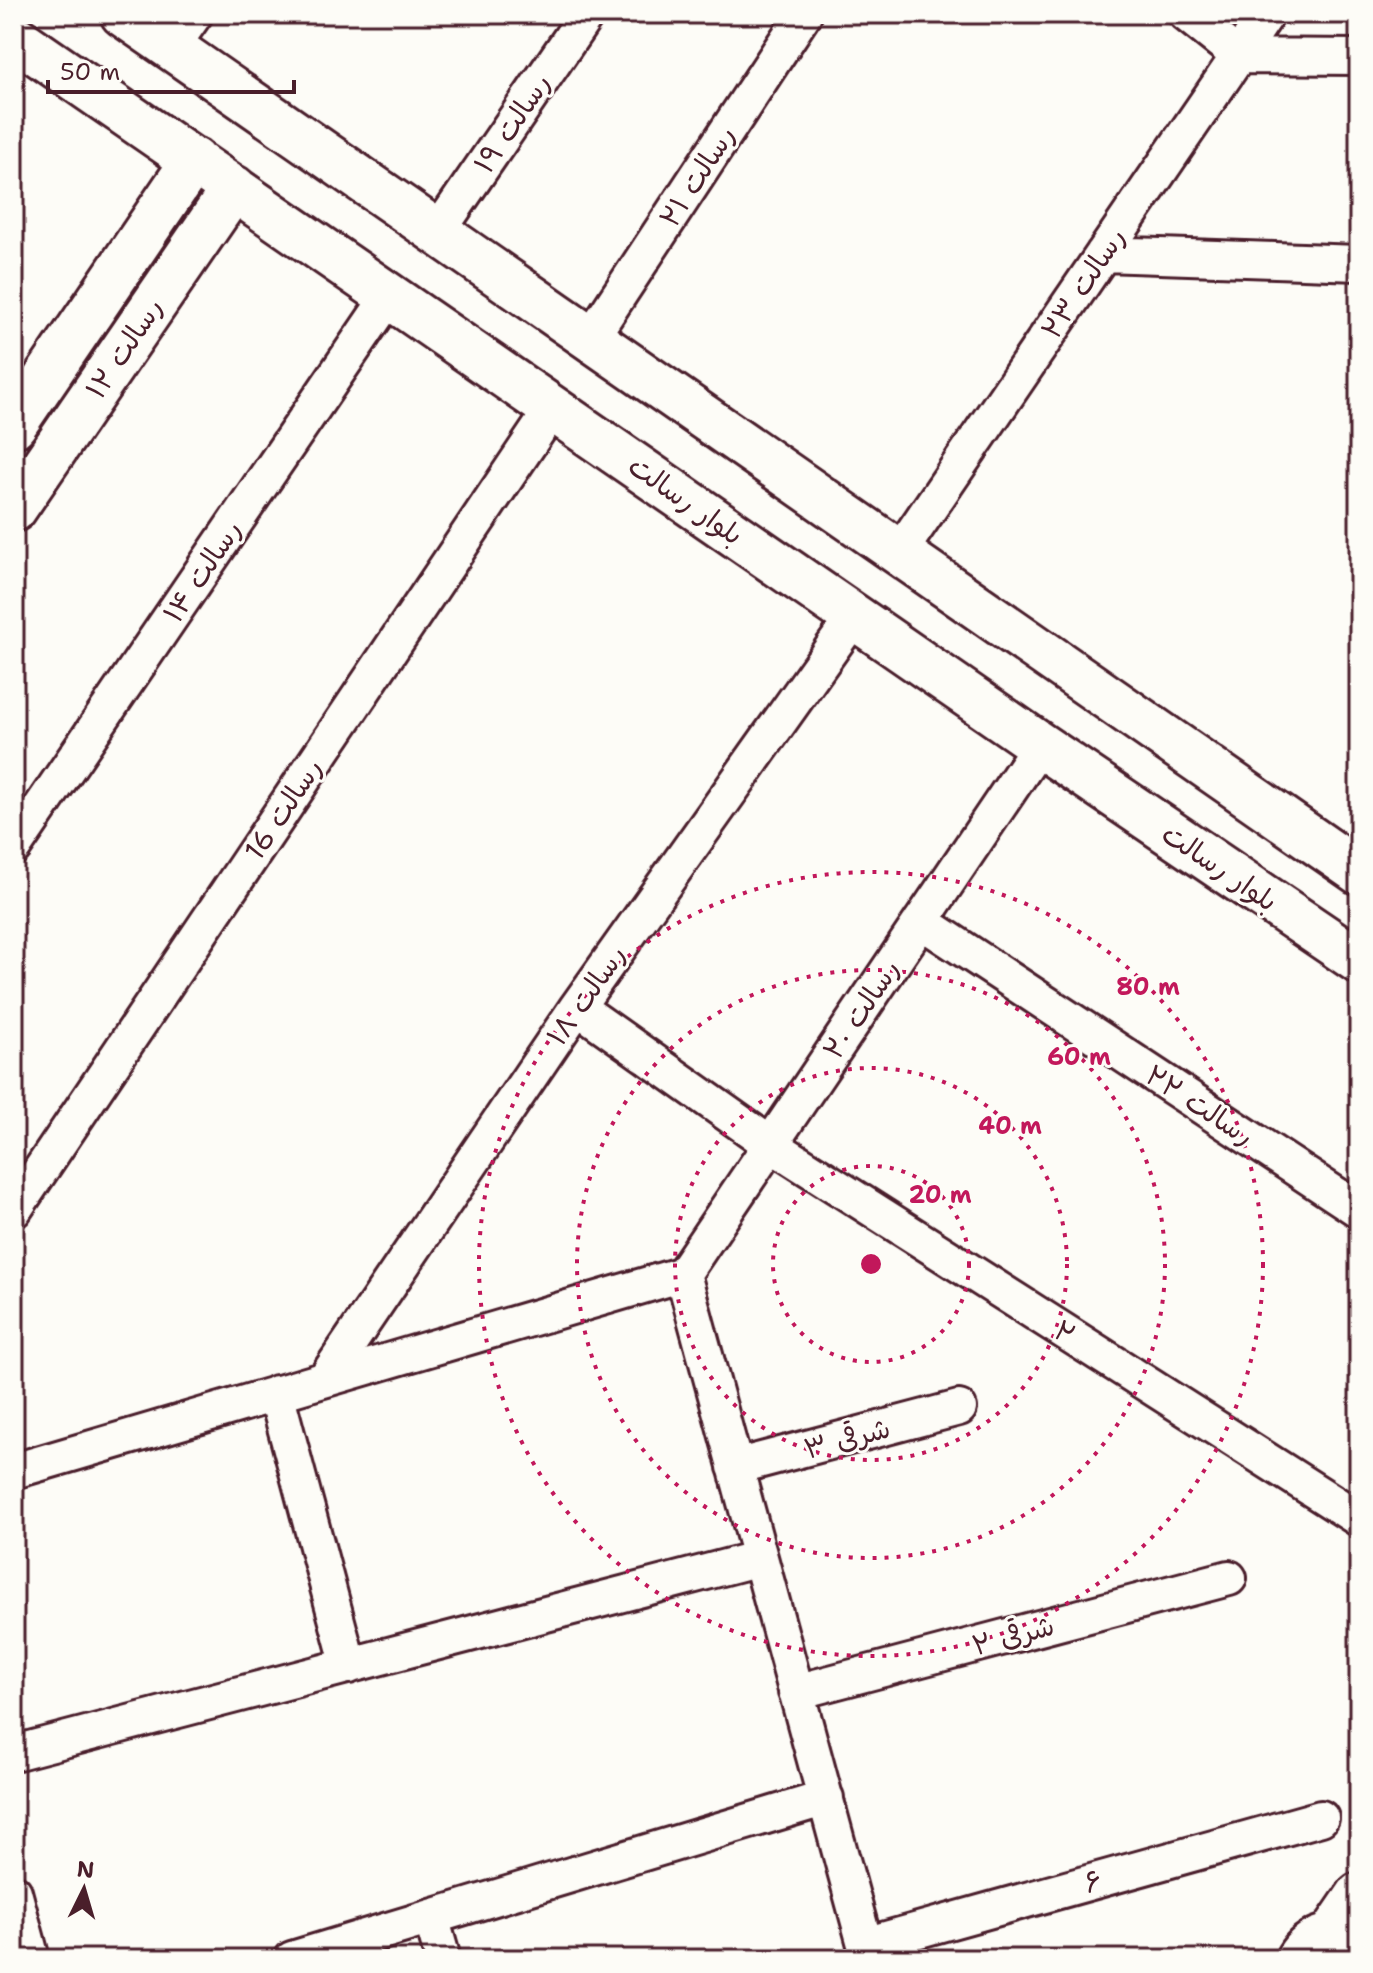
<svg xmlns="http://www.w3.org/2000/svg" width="1373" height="1973" viewBox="0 0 1373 1973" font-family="'Shantell Sans','Playpen Sans Arabic',sans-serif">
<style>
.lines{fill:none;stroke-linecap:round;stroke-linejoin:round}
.street-casing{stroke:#4a1f2b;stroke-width:40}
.secondary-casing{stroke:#4a1f2b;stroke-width:50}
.street{stroke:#fdfcf7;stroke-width:34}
.secondary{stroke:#fdfcf7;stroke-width:44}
.ring{fill:none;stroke:#c2185b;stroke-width:4;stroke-dasharray:4 8}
.labels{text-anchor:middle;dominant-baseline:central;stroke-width:6;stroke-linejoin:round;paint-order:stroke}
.street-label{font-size:28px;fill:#4a1f2b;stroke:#fdfcf7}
.centre{fill:#c2185b;stroke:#fdfcf7;stroke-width:4}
.ring-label{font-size:24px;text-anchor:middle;font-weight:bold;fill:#c2185b;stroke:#fdfcf7;stroke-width:6;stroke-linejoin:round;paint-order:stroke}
</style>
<rect width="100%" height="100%" fill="#fdfcf7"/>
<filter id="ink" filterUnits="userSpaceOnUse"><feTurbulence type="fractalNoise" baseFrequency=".0125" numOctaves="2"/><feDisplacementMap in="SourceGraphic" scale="16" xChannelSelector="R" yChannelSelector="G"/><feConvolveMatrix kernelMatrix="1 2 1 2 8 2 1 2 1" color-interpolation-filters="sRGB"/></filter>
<g filter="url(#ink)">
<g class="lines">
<defs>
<path id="street" d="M1186,14L1239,56L1359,57
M171,48L195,14
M437,233L587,14
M1103,254L1359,263
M590,339L804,14
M899,553L1267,14
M14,847L390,295
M921,921L1359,1210
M577,1007L770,1144L1359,1519
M14,1210L553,408
M683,1274L869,1959
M683,1274L1040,745
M325,1379L577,1007L854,617
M276,1393L349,1666
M735,1467L959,1408
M14,1471L683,1274
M796,1692L1229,1578
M14,1753L760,1558
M14,1892L32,1959
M431,1917L443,1959
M865,1945L1321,1818
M292,1959L826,1798"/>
<path id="secondary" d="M123,14L1359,872
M14,37L1040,745L1359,961
M14,425L194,160
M14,509L234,188
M1331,1936L1359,1895
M1298,1959C1311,1937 1336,1931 1359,1940"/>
</defs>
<use href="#street" class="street-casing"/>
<use href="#secondary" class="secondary-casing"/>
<use href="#street" class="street"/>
<use href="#secondary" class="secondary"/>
</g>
</g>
<g class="ring">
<circle cx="871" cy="1264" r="98"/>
<circle cx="871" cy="1264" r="196"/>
<circle cx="871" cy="1264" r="294"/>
<circle cx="871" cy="1264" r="392"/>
</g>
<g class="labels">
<g class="street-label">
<text transform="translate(512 123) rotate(-56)">رسالت ۱۹</text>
<text transform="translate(697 176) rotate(-57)">رسالت ۲۱</text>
<text transform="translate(1083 283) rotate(-56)">رسالت ۲۳</text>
<text transform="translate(124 348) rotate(-56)">رسالت ۱۲</text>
<text transform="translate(686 500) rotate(35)">بلوار رسالت</text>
<text transform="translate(202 571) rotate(-56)">رسالت ۱۴</text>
<text transform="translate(283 809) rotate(-56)">رسالت 16</text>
<text transform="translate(1220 867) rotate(34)">بلوار رسالت</text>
<text transform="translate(586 995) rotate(-55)">رسالت ۱۸</text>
<text transform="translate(861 1009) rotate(-56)">رسالت ۲۰</text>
<text transform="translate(1200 1105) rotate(33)">رسالت ۲۲</text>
<text transform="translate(1065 1332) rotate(33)">۲</text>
<text transform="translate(847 1438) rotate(-15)">۳ شرقی</text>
<text transform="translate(1013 1635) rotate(-15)">۲ شرقی</text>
<text transform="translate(1093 1881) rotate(-16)">۶</text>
</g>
</g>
<circle cx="871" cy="1264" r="12" class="centre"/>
<g class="ring-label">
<text x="1148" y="995">80 m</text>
<text x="1079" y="1065">60 m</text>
<text x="1010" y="1134">40 m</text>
<text x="940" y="1203">20 m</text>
</g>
<rect width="1373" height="1973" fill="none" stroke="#fdfcf7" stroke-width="48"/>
<rect x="24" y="24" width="1325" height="1925" fill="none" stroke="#4a1f2b" stroke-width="3" filter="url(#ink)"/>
<g transform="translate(84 1889) rotate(5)" stroke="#fdfcf7" stroke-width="6" paint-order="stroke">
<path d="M0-6L14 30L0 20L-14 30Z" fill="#4a1f2b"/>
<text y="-12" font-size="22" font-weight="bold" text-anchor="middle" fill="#4a1f2b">N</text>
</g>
<path d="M48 80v12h246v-12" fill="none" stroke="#4a1f2b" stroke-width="4"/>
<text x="60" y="80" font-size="24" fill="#4a1f2b" stroke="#fdfcf7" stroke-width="6" paint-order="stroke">50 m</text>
</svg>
